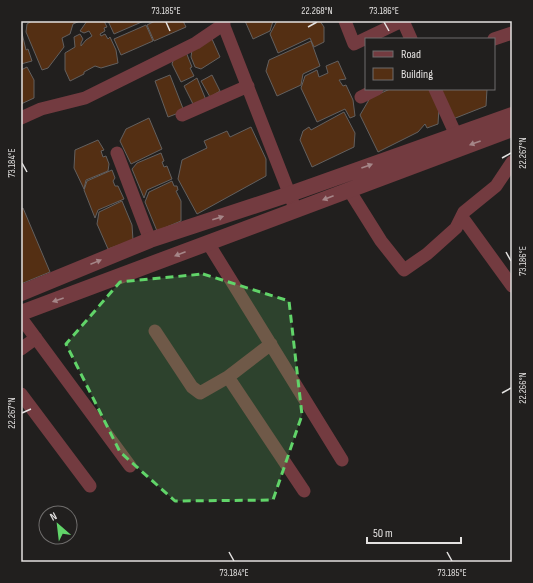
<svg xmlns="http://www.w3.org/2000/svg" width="533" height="583" viewBox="0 0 533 583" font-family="'Sofia Sans Condensed',sans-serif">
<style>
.building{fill:#542f13;stroke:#63605f}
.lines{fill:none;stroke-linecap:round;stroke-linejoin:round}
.minor{stroke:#733b40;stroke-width:13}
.tertiary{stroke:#733b40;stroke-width:16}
.oneway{fill:#a58688}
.marked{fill:#61d469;fill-opacity:0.2;stroke:#61d469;stroke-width:3;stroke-dasharray:8 5;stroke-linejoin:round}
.ticks{fill:none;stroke:#e3e1e0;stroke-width:1.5}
.neatline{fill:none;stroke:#e3e1e0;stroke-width:1.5}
.ticks-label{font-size:10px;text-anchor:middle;fill:#e3e1e0}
</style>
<rect width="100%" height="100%" fill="#211f1e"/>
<path class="building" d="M32,21H80L73,24L70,34L62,38L64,47L48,68L42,70L26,32L27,24Z
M87,21H104L107,27L104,28L105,31L100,34L101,36L105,34L108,39L110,37L116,50L118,63L101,68L95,66L84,72V74L70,81L65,70V53L75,47L74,37L80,34L83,39L81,43V46L86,40L92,36L89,31L84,33L80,31Z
M108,21H144L114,34Z
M155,21H183L186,27L154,41L147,25Z
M245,21H273L270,31L253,39Z
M277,21H320L324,27V42L314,47L310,38L278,53L270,34Z
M146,25L153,41L121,55L114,39Z
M21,29L26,50L28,49L32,61L21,64Z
M212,39L220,57L201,69L195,67L191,57L192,50Z
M311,41L320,66L303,74L301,85L277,96L266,71L269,60Z
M186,52L192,67L190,68L194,76L181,82L172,64L174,58Z
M338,61L346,79L339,80L343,86L346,85L353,100L355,116L350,118L345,109L317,122L301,88L305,76L317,70L319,77L328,73L326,66Z
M27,67L34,80V98L21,104V70Z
M170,75L184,111L168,117L155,81Z
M212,75L220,91L210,97L201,81Z
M197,78L206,100L194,106L184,86Z
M390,89H430L439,108L438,124L427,128L425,124L418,132L378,152L360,115L370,98Z
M441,89H487L486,106L453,119Z
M344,112L355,133L354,147L312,167L300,140L303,131L309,127L311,130Z
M149,118L162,149L131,164L120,141L126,129Z
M251,127L266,159V176L197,214L178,179L182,160L207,148L204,141L227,131L230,137Z
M98,140L104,150L101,151L103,157L106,156L109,164L108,171L86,180L84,189L74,168L75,150Z
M161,153L164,161L162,162L164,167L167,166L172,179L147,190L144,198L132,169L137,163Z
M112,170L115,178L113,181L115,186H118L124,199L98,210L95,218L84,190L87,181Z
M172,181L174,186H177L178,190L176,191L181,201V221L157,231L145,202L149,192Z
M122,201L132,225L133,240L108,249L97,224L99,212Z
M23,208L50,272L21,284V209Z"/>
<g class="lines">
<path class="minor" d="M222,21L293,203
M345,21L354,44L402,21
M403,21L411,39
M494,39L512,33
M435,89L456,135
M361,97L377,89
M182,115L248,86
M21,118L41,109L85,98L196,43L224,24
M117,153L150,240
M349,190L381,241L404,270L427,254L456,228L464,212L496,186L512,162
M462,217L512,286
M208,243L342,460
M21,318L130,466
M155,331L192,387L200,393L228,377L271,344
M21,349L36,338
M228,377L304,491
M21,394L90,486"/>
<path class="tertiary" d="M21,293L150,240L290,194L512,115
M21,313L512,129"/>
</g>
<defs><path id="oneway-solid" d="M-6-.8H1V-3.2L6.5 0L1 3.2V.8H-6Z"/></defs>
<g class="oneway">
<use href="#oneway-solid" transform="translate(475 143) rotate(160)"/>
<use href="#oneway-solid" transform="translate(367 166) rotate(-20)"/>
<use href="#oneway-solid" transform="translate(328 198) rotate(159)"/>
<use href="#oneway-solid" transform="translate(218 218) rotate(-18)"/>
<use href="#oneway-solid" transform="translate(180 254) rotate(159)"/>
<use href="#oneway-solid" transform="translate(96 262) rotate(-22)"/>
<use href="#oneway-solid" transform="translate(58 300) rotate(161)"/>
</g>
<path class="marked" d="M203,274L289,301L302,415L273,500L175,501L120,452L66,344L120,282Z"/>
<path class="ticks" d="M166,22L170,31M384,22L389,31M308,27L317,22M502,158L511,153M22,163L27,172M506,252L511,261M502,393L511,388M22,413L31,409M229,552L234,561M447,552L452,561"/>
<rect width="533" height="583" fill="none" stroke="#211f1e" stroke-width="44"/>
<rect x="365" y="38" width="130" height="52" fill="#211f1e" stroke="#6f6d6c"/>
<rect x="373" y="51" width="20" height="6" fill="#733b40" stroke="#6f6d6c"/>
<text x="401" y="58" font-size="12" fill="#e3e1e0">Road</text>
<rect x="373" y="68" width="20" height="12" fill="#542f13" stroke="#6f6d6c"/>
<text x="401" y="78" font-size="12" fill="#e3e1e0">Building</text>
<g transform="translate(58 525) rotate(332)"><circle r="19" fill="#211f1e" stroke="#6f6d6c"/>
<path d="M0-3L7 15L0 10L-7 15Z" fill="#61d469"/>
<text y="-6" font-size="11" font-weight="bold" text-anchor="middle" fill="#e3e1e0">N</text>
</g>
<path d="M367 537v6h94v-6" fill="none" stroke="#e3e1e0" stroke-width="2"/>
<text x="373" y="537" font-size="12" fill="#e3e1e0" stroke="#211f1e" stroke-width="3" paint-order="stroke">50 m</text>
<rect x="22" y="22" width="489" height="539" class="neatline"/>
<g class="ticks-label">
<text x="166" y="14">73.185°E</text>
<text x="317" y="14">22.268°N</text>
<text x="384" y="14">73.186°E</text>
<text transform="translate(522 153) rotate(-90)" y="4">22.267°N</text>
<text transform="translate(11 163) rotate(-90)" y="4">73.184°E</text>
<text transform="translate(522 261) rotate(-90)" y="4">73.186°E</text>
<text transform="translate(522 388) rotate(-90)" y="4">22.266°N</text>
<text transform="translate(11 413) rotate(-90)" y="4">22.267°N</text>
<text x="234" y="576">73.184°E</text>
<text x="452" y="576">73.185°E</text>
</g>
</svg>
